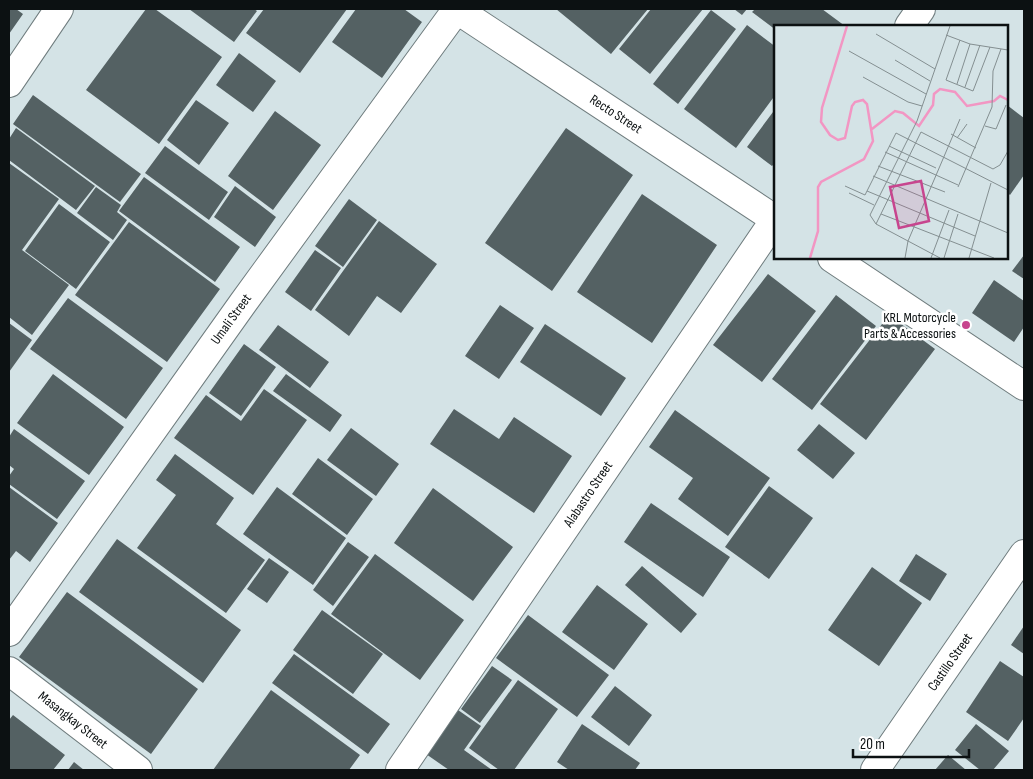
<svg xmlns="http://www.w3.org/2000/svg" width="1033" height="779" viewBox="0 0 1033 779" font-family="'Sofia Sans Condensed',sans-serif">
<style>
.building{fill:#546163}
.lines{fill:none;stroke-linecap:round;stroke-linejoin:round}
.street-casing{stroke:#6f7c7e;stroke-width:30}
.street{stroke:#fff;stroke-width:28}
.poi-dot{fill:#c7458e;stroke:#fff;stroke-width:2}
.labels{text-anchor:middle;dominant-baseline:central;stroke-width:5;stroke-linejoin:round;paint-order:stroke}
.street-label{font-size:14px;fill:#0c1112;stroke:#fff}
.poi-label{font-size:14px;fill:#0c1112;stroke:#fff;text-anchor:end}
.inset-river{fill:none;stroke:#f296c3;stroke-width:2.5}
.inset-road{fill:none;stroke:#848f91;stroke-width:1}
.view{fill:#c7458e;fill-opacity:0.15;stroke:#c7458e;stroke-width:2.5}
.inset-edge{fill:none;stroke:#0c1112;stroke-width:2.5}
</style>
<rect width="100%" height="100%" fill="#d4e3e6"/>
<path class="building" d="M9,9H16L23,14L9,34Z
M146,9H155L222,57L159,144L86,90Z
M189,9H254L257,11L234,42Z
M264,9H347L300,73L246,33Z
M356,9H404L422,22L382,78L332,42Z
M556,9H648L611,54Z
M651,9H703L650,74L619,49Z
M734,9H747L742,15Z
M755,9H822L845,26H776V30L752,12Z
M711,10L736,29L678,104L653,84Z
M747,25L776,47V94L736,148L684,109Z
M239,53L276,81L253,112L216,85Z
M33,95L141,174L120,202L13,124Z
M196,100L229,123L199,165L167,140Z
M1007,105L1024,118V175L1010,195L1007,192Z
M776,108V162L772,166L747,147Z
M275,111L321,145L273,210L228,176Z
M16,128L95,186L76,210L9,160V139Z
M566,128L633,175L552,291L485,243Z
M165,146L228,192L209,220L145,173Z
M9,163L59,199L22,250L69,285L32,335L9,317Z
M144,177L240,247L215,282L119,211Z
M235,186L276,217L255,247L214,217Z
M96,187L121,205L117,212L127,220L113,240L77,213Z
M642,194L717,245L652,343L577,292Z
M349,199L377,220L343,267L315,246Z
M59,204L110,242L76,289L25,251Z
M379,221L437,264L401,313L377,296L349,336L315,310Z
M129,222L220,289L167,362L75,295Z
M315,250L341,268L311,311L285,292Z
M1024,255V279L1012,271Z
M768,274L816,311L762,382L713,345Z
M994,280L1024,301V327L1014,342L972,313Z
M836,295L876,326L812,410L772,379Z
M68,298L163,368L126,419L30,349Z
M500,305L534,328L499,379L465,356Z
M889,315L935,349L866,440L820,404Z
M9,323L32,340L9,372Z
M545,324L626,378L601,416L520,362Z
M278,325L329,362L310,388L259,350Z
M244,344L276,367L241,416L209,393Z
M53,374L124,427L89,475L17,423Z
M286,374L342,415L330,432L273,391Z
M264,389L307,420L253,495L174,438L206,395L241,421Z
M454,409L499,439L514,417L572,456L534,513L430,444Z
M675,410L770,478L728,536L678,499L693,478L649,447Z
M819,424L855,453L833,479L797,450Z
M351,428L399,464L376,496L327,460Z
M14,429L85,481L57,519L9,484V476L14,469L9,465V437Z
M175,454L234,498L216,524L265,560L226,613L137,548L176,495L156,480Z
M318,458L373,499L347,535L292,494Z
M769,486L813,518L769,579L725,547Z
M9,487L58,523L30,562L16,551L9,560Z
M277,487L346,538L313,585L243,534Z
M433,488L513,547L473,601L394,543Z
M651,503L730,557L703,597L624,542Z
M117,539L241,630L203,683L79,592Z
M348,542L369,557L333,606L313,590Z
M375,554L464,620L420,680L331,614Z
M916,554L947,574L930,601L899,581Z
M269,558L289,572L267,603L247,589Z
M642,566L697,614L681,633L625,585Z
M872,567L922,603L879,666L828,630Z
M597,585L648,624L614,670L562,632Z
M67,592L198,689L151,754L19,657Z
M322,610L383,654L353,694L293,650Z
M528,615L609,675L577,717L496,658Z
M1024,626V654L1011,645Z
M294,654L390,724L368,754L272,683Z
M1000,661L1024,677V718L1008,741L966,712Z
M492,666L512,680L480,723L461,709Z
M518,680L558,709L514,770H499L469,748Z
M615,686L652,715L629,746L591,717Z
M271,690L360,755L349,770H213Z
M458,710L481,726L464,750L492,770H449L426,754Z
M13,715L65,755L53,770H9V720Z
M582,724L640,763L635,770H569L557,762Z
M976,724L1009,751L993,770H980L955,750Z
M948,755L966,770H935Z
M74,762L84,770H68Z"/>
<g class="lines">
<defs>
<path id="street" d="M456,9L776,220
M909,26L921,9
M9,83L59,9
M832,258L1024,386
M9,632L243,303L457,9
M9,671L138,770
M400,770L776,218
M875,770L1024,554"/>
</defs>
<use href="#street" class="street-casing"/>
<use href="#street" class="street"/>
</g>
<circle class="poi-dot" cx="966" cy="325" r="5"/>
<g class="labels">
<g class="street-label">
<text transform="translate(616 114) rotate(33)">Recto Street</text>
<text transform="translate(231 319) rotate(-54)">Umali Street</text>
<text transform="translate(588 494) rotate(-56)">Alabastro Street</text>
<text transform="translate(950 662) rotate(-55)">Castillo Street</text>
<text transform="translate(73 720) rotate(38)">Masangkay Street</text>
</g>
<g class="poi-label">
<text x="956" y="317">KRL Motorcycle<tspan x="956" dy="16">Parts &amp; Accessories</tspan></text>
</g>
</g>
<g transform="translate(774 25)">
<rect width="234" height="234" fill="#d4e3e6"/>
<path class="inset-river" d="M98,104L121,86L129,88L145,101L159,80L160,69L166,64L181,67L193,81L220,76L226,71L234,75M36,233L44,206V162L47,157L90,134L99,116L93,79L89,75L81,77L78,81L71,113L64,115L56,110L47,97L48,83L73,1"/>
<path class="inset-road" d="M102,9L161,44M172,10L196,19L234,25M186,15L172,55L199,66L216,22M75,26L152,69M121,35L156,56M89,52L134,77L148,81M183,59L196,19M191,62L206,20M211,101L222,104L232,80M177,109L202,123M183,113L193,99M115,121L162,143M111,127L184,160M104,141L171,167M99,151L234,208M71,161L91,170L122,108L234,165M184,162L218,82L219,46L227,24M93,166L201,211M75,168L100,180M107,189L220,233M102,199L147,107L219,144L226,140L234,126M134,216L186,94M131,233L134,216M157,233L175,185M166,233L102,199L96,190L143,96L176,1M170,233L184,189M195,233L217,158"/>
<path class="view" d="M147,156L155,196L125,203L116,162Z"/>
<rect width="234" height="234" class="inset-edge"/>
</g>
<rect width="1033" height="779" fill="none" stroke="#0c1112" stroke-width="20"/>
<path d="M853 749v8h116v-8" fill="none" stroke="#0c1112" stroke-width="2.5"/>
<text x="860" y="749" font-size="15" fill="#0c1112" stroke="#ffffff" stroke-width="4" paint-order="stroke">20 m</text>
</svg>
